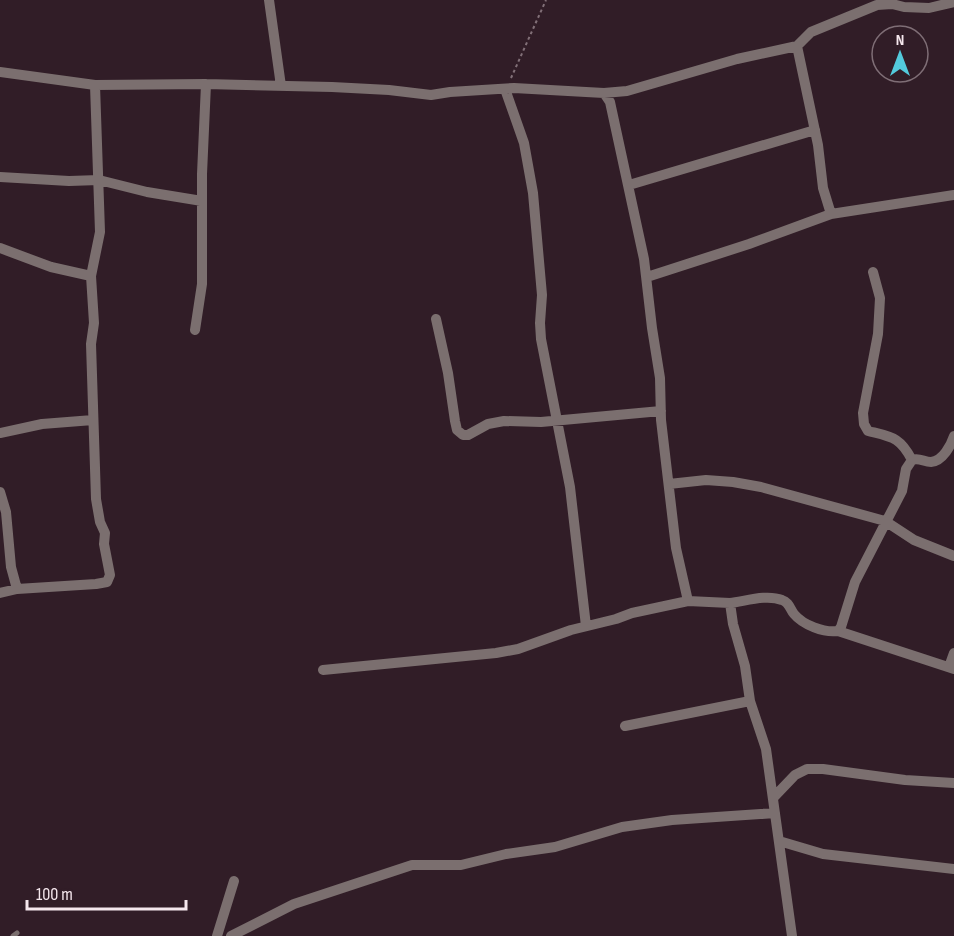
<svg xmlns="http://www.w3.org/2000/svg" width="954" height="936" viewBox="0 0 954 936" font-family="'Sofia Sans Condensed',sans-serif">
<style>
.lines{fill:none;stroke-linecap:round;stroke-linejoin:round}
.path{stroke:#827078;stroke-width:2;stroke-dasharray:3 3;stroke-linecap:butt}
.lane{stroke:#7b6f6f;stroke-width:5}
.street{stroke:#7b6f6f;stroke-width:10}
</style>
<rect width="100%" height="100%" fill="#311d27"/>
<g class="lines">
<path class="path" d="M511,78L546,0"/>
<path class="lane" d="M13,936L17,933"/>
<path class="street" d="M269,0L281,86
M797,46L818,145L823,188L831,214L954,195
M0,72L95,85L206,84L332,87L389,90L431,95L450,92L514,88L604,93L627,91L737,59L797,46L811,32L877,5L892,4L904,7L929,8L954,2
M505,89L524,143L533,193L542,295L540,323L541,339L570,487L586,626
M604,93L610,102L644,259L652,328L660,378L661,420L676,548L688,601
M0,177L69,181L99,180L147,192L202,201
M629,185L815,130
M0,248L51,267L91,276
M873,272L880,298L878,334L863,413L864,424L868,431C892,437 900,437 912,460
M647,277L749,244L831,214
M436,319L448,373L455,421L457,430L463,435H468L488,424L504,421L541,422L661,411
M195,330L202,284V174L206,84
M0,433L42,424L93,420
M669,484L706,480L733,482L761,487L885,521L914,540L954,556
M0,492L6,512L11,567L17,589
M0,593L17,589L96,584L107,582L110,575L104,544L105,533L100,522L96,499L91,344L94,323L91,276L100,232L95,85
M838,631L841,627L855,582L902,491L906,469L912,460C919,457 924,462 931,462C943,461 951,445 954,436
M949,667L954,653
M323,670L496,653L518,649L571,630L616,619L632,613L688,601L730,603
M625,726L750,701
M773,798L795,775L807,769H823L905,780L954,783
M779,841L823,854L954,869
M217,936L234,881
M231,936L294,904L412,865H461L506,854L555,847L622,827L672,820L775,813
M792,936L766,749L750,701L745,666L733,624L730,603C746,601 767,594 782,600C789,602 790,609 794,614C803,625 824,633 838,631L954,669"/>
</g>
<g transform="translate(900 54)"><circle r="28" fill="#311d27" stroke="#7f6e76" stroke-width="1.5"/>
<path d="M0-4.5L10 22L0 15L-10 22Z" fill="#53cadc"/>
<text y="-9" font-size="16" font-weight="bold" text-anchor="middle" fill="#f5e7ed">N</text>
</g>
<path d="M27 900v9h159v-9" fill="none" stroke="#f5e7ed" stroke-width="3"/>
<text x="36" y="900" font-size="18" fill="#f5e7ed" stroke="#311d27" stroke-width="4.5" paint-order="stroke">100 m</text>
</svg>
